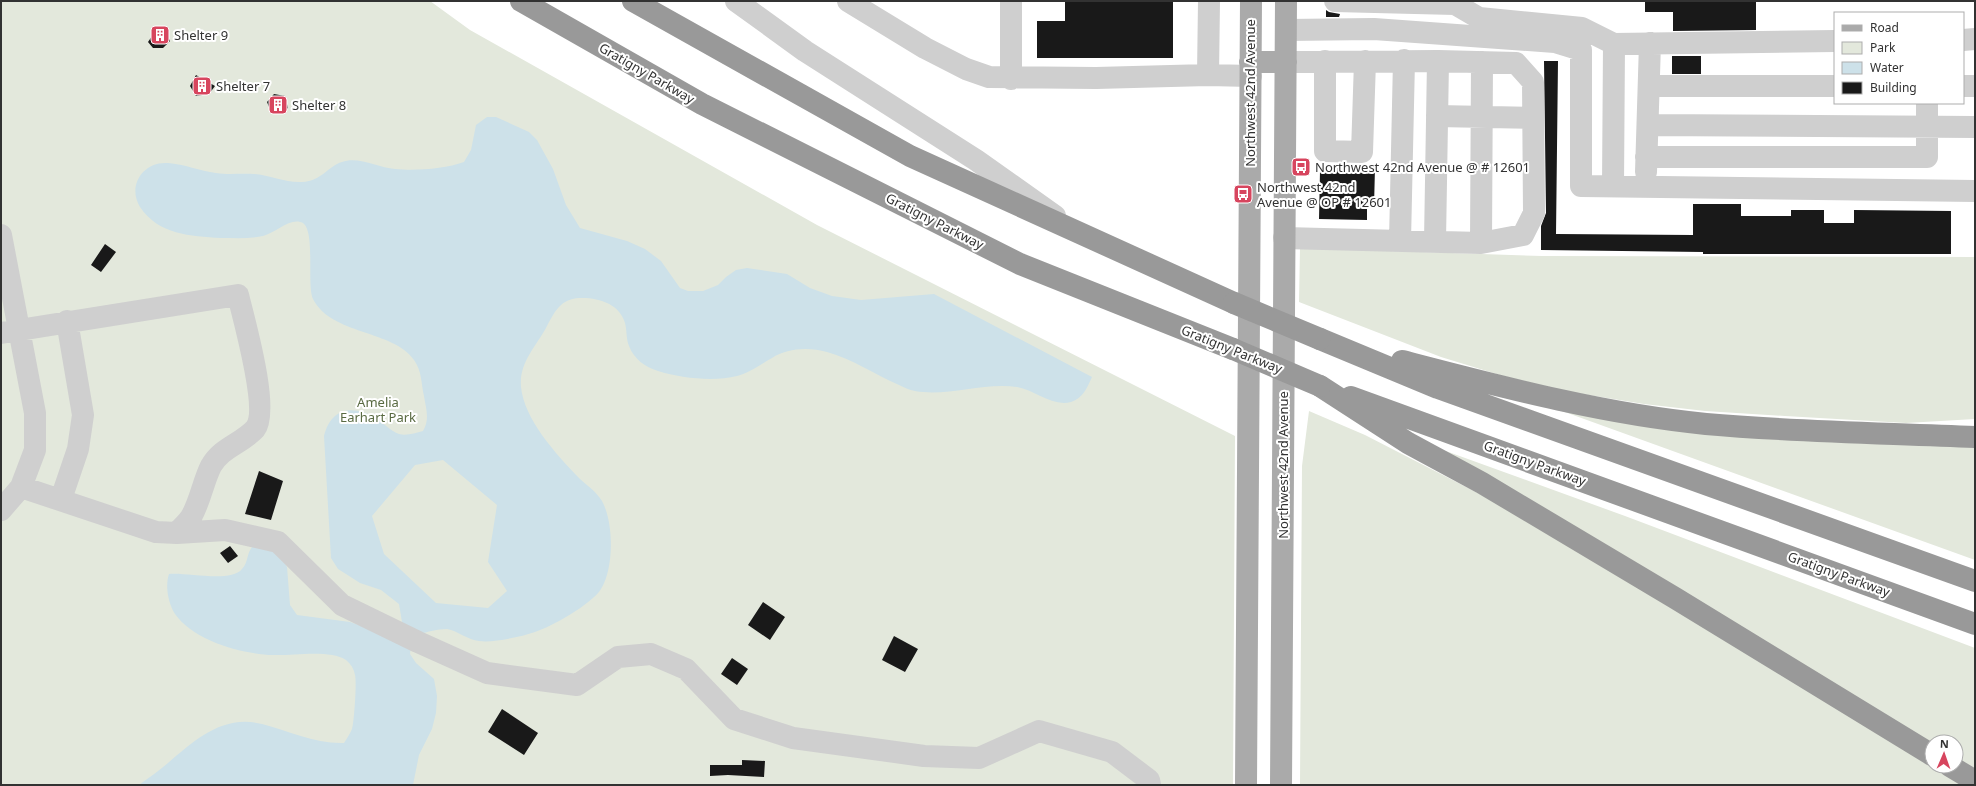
<svg xmlns="http://www.w3.org/2000/svg" width="1976" height="786" viewBox="0 0 1976 786" font-family="'Noto Sans',sans-serif">
<style>
.green{fill:#e3e8dc}
.water{fill:#cde1e9;fill-rule:evenodd}
.building{fill:#191919}
.lines{fill:none;stroke-linecap:round;stroke-linejoin:round}
.minor{stroke:#cfcfcf;stroke-width:22}
.major{stroke:#aaa;stroke-width:22}
.highway{stroke:#999;stroke-width:22}
.highway-bridge{stroke:#999;stroke-width:22}
.labels{text-anchor:middle;dominant-baseline:central;stroke-width:4;stroke-linejoin:round;paint-order:stroke}
.poi-label{font-size:13px;fill:#323232;stroke:#fff;text-anchor:start}
.street-label{font-size:13px;fill:#323232;stroke:#fff}
.park-label{font-size:13px;fill:#596a42;stroke:#fff}
</style>
<rect width="100%" height="100%" fill="#fff"/>
<path class="green" d="M1,1H430L470,30L817,225L1235,436L1233,785H1Z
M1300,248L1542,256L1975,257V419L1906,423L1785,416L1705,411L1644,404L1570,392L1503,376L1441,357L1299,302Z
M1309,411L1365,435L1507,508L1932,762V766H1939L1970,785H1300L1302,466Z
M1562,411L1975,443V560Z
M1443,450L1625,516L1975,648V771L1956,760V742H1932V745Z"/>
<path class="water" d="M487,117H496L529,132L537,140L553,169L566,205L580,228L627,241L645,249L661,261L680,288L688,291H703L718,285L726,277L736,270L747,268L787,274L810,288L832,296L861,300L934,294L1092,377C1087,388 1083,398 1071,402C1052,407 1035,390 1017,387C984,382 947,397 915,391C909,390 904,387 899,385C874,374 852,359 827,352C809,347 787,348 772,358C761,364 749,373 737,376C713,382 681,378 658,371C645,367 634,359 629,346C626,339 627,330 625,323C620,304 598,297 579,298C561,299 555,311 547,326C536,347 519,362 521,387C524,419 556,454 578,477C586,485 596,491 602,501C614,523 614,568 601,589C592,604 551,627 535,632C520,637 493,643 479,641C468,640 458,631 447,629C438,629 427,632 419,634L411,646L410,654L416,663L434,679L437,696L436,713L432,729L419,755L413,785H139C148,778 159,771 168,763C195,740 223,714 262,724C289,731 315,744 344,743C347,738 350,734 352,729C354,723 357,682 355,675C354,669 351,664 346,660C330,649 292,656 273,655C242,654 194,641 175,614C168,603 165,586 169,574C186,572 231,583 242,569C249,562 246,552 254,545L276,552L283,560L287,567L290,605L297,615L350,622L370,629L402,622L399,604L381,590L360,583L346,574L338,569L331,558L324,436C331,408 352,404 376,418C383,423 391,431 399,434C407,436 415,433 423,431C430,419 426,409 424,396C421,383 422,371 414,360C394,330 331,335 313,299C306,284 317,224 300,222C289,219 275,233 263,236C249,239 235,238 221,238C190,236 159,235 140,207C127,186 143,161 168,163C184,164 200,171 216,173C229,175 241,173 254,174C270,175 286,183 302,182C322,181 328,166 342,162C359,156 378,168 395,169C415,171 445,169 464,162L471,150L476,125ZM443,460L497,505L488,562L507,591L488,608L436,603L384,554L372,516L415,465Z"/>
<path class="building" d="M1065,1H1173V58H1037V21H1065Z
M1645,1H1756V30L1673,31V12H1645Z
M1326,10L1329,12L1340,14L1339,17H1326Z
M156,30H165L170,41L163,48H153L148,42Z
M1672,56H1701V74H1672Z
M1544,61H1558L1556,234L1693,235V204H1741V216H1791V210H1824V223H1854V210L1951,211V254H1703V252L1541,250V226L1546,213Z
M196,75L215,86L209,94L196,96L190,86Z
M274,94L285,96L288,108L279,114L271,112L267,102Z
M1333,166L1375,167L1374,207H1367V220L1319,219L1320,171H1333Z
M105,244L116,252L101,272L91,265Z
M259,471L283,481L271,520L245,514Z
M230,546L238,556L228,563L220,553Z
M763,602L785,617L770,640L748,625Z
M894,636L918,649L905,672L882,660Z
M732,658L748,669L737,685L721,674Z
M502,709L538,733L524,755L488,732Z
M742,760L765,761L764,777L728,775L710,776V765H742Z"/>
<g class="lines">
<path class="minor" d="M736,1L805,51L976,160L1055,216
M848,1L925,48L966,69L989,77L1096,78L1208,75L1251,76
M1335,1L1455,4V1
M1455,4L1479,18L1582,28L1614,44L1835,41
M1286,30L1374,29L1555,42L1581,50V186L1975,191
M1963,40L1975,39
M1325,61V151L1362,152L1365,61
M1208,75L1209,1
M1011,79V1
M1649,86H1835
M1963,86H1975
M1437,116L1533,118
M1648,125L1975,127
M1646,157H1927V103
M1646,172L1650,43
M1613,186L1614,44
M1,235L35,413V450L21,487L1,510
M1284,238L1481,243L1523,235L1534,213L1533,82L1516,63L1438,61L1286,62
M1400,241L1404,60
M1435,241L1438,61
M1481,243L1482,62
M1,333L238,295C244,320 270,411 255,429C241,444 222,447 211,466C203,482 200,502 191,517C187,523 181,528 177,533
M21,487L156,532L177,533L225,530L278,542L342,605L418,642L487,673L577,685L618,657L651,654L686,669L734,719L793,738L924,756L979,758L1039,731L1112,752L1149,780L1150,785
M61,499L78,449L83,415L67,321"/>
<path class="major" d="M1250,62H1286
M1246,785L1251,1
M1281,785L1286,1"/>
<path class="highway" d="M521,1L702,104L1020,264L1233,349
M633,1L910,156L1234,303
M1320,339L1438,388L1975,581
M1402,361C1502,387 1603,414 1706,424C1796,432 1886,433 1975,437
M1320,386L1408,443L1482,483L1675,598L1932,755
M1351,397L1975,624
M1950,766L1975,781"/>
<path class="highway-bridge" d="M1234,303L1320,339
M1233,349L1320,386"/>
</g>
<defs>
<symbol id="building-square" viewBox="-11 -11 22 22"><rect x="-9" y="-9" width="18" height="18" rx="4" fill="#d7455e" stroke="#fff"/><path d="M-4-6H4V6H1V3H-1V6H-4ZM-2.5-4.3h1.7v1.8h-1.7ZM.8-4.3h1.7v1.8H.8ZM-2.5-1h1.7V.8h-1.7ZM.8-1h1.7V.8H.8Z" fill="#fff"/></symbol>
<symbol id="bus-square" viewBox="-11 -11 22 22"><rect x="-9" y="-9" width="18" height="18" rx="4" fill="#d7455e" stroke="#fff"/><path d="M-5-6H5V4H4V6H2V4H-2V6H-4V4H-5ZM-3.5-4V0h7V-4ZM-3.5 1.2v1.5H-2V1.2ZM2 1.2v1.5H3.5V1.2Z" fill="#fff"/></symbol>
</defs>
<g fill-rule="evenodd">
<use href="#building-square" x="149" y="24" width="22" height="22"/>
<use href="#building-square" x="191" y="75" width="22" height="22"/>
<use href="#building-square" x="267" y="94" width="22" height="22"/>
<use href="#bus-square" x="1290" y="156" width="22" height="22"/>
<use href="#bus-square" x="1232" y="183" width="22" height="22"/>
</g>
<g class="labels">
<g class="poi-label">
<text x="174" y="35">Shelter 9</text>
<text x="216" y="86">Shelter 7</text>
<text x="292" y="105">Shelter 8</text>
<text x="1315" y="167">Northwest 42nd Avenue @ # 12601</text>
<text x="1257" y="187">Northwest 42nd<tspan x="1257" dy="15">Avenue @ OP # 12601</tspan></text>
</g>
<g class="street-label">
<text transform="translate(647 73) rotate(30)">Gratigny Parkway</text>
<text transform="translate(1250 93) rotate(-90)">Northwest 42nd Avenue</text>
<text transform="translate(935 221) rotate(27)">Gratigny Parkway</text>
<text transform="translate(1232 349) rotate(22)">Gratigny Parkway</text>
<text transform="translate(1535 463) rotate(20)">Gratigny Parkway</text>
<text transform="translate(1283 465) rotate(-90)">Northwest 42nd Avenue</text>
<text transform="translate(1839 574) rotate(20)">Gratigny Parkway</text>
</g>
<g class="park-label">
<text x="378" y="402">Amelia<tspan x="378" dy="15">Earhart Park</tspan></text>
</g>
</g>
<rect width="1976" height="786" fill="none" stroke="#323232" stroke-width="4"/>
<rect x="1834" y="12" width="130" height="92" fill="#ffffff" stroke="#adadad"/>
<rect x="1842" y="25" width="20" height="6" fill="#aaaaaa" stroke="#adadad"/>
<text x="1870" y="32" font-size="12" fill="#323232">Road</text>
<rect x="1842" y="42" width="20" height="12" fill="#e3e8dc" stroke="#adadad"/>
<text x="1870" y="52" font-size="12" fill="#323232">Park</text>
<rect x="1842" y="62" width="20" height="12" fill="#cde1e9" stroke="#adadad"/>
<text x="1870" y="72" font-size="12" fill="#323232">Water</text>
<rect x="1842" y="82" width="20" height="12" fill="#191919" stroke="#adadad"/>
<text x="1870" y="92" font-size="12" fill="#323232">Building</text>
<g transform="translate(1944 754) rotate(2)"><circle r="19" fill="#ffffff" stroke="#adadad"/>
<path d="M0-3L7 15L0 10L-7 15Z" fill="#d7455e"/>
<text y="-6" font-size="11" font-weight="bold" text-anchor="middle" fill="#323232">N</text>
</g>
</svg>
